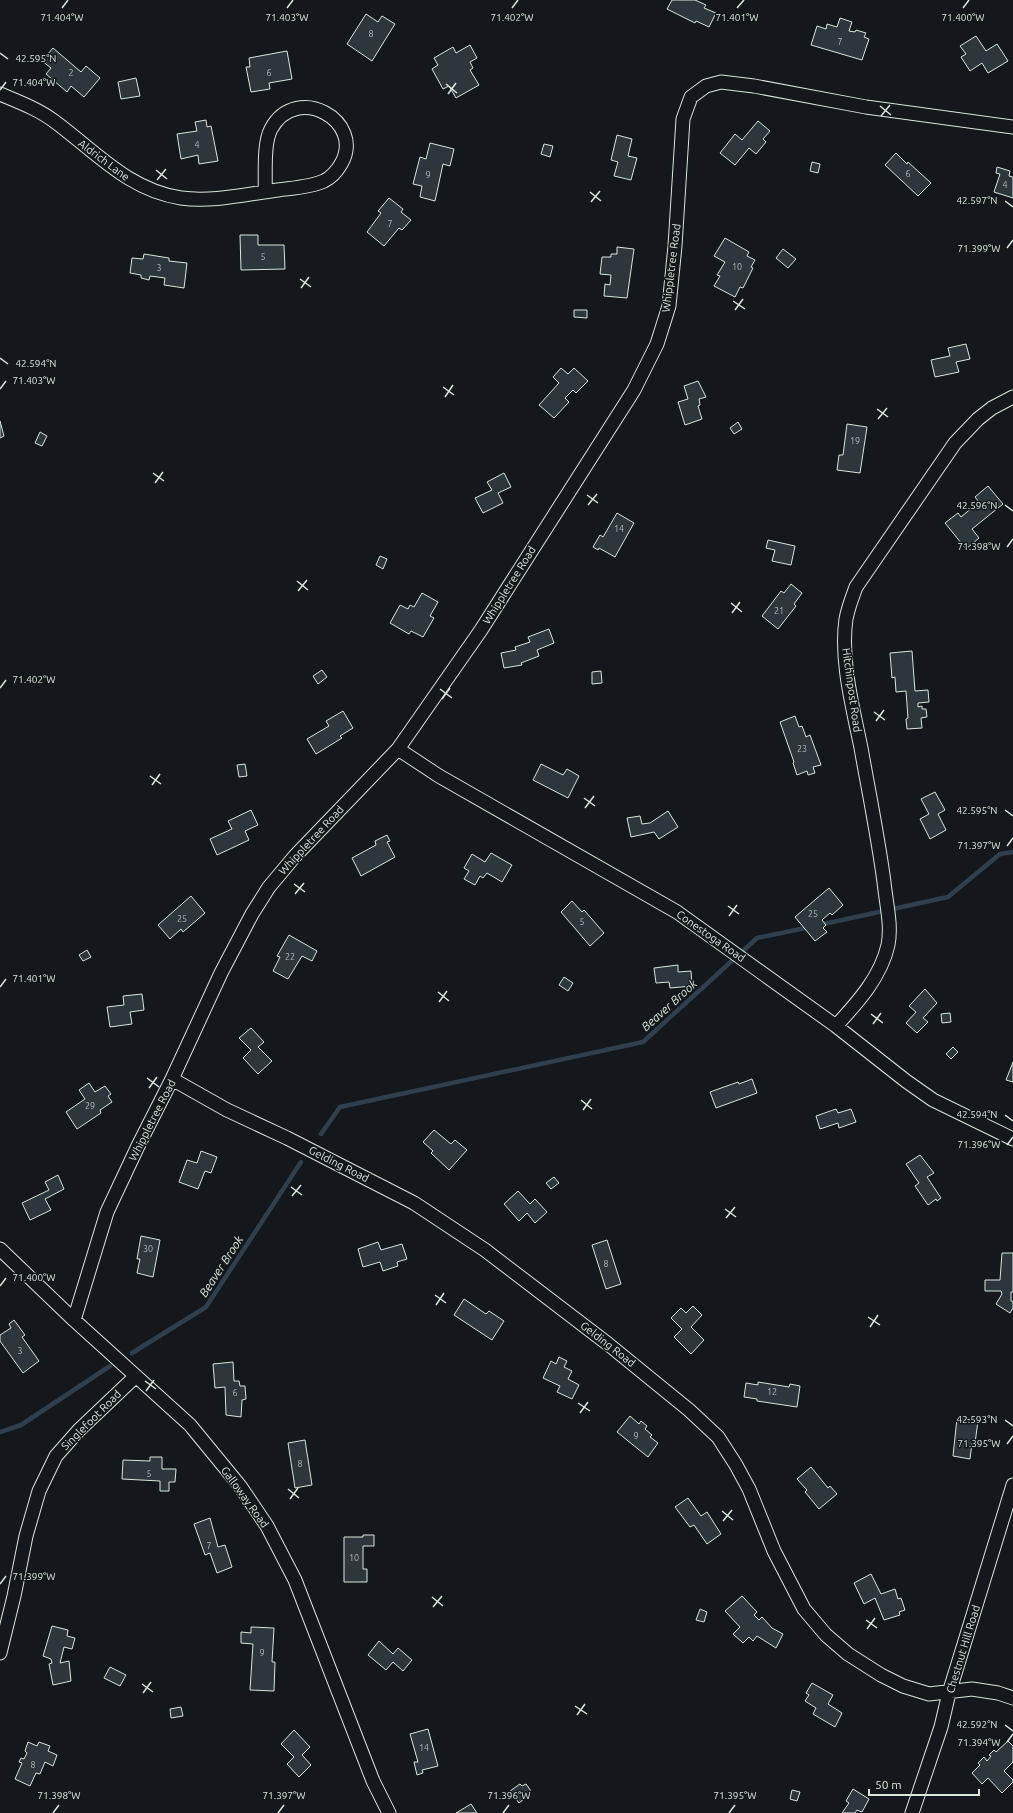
<svg xmlns="http://www.w3.org/2000/svg" width="1013" height="1813" viewBox="0 0 1013 1813" font-family="Ubuntu,sans-serif">
<style>
.lines{fill:none;stroke-linecap:round;stroke-linejoin:round}
.stream{stroke:#2f3f4d;stroke-width:4.5}
.building{fill:#2c363c;stroke:#d8e6dc}
.street-casing{stroke:#d8e6dc;stroke-width:15}
.street{stroke:#14181c;stroke-width:13}
.ticks{fill:none;stroke:#d8e6dc;stroke-width:1.5}
.labels{text-anchor:middle;dominant-baseline:central;stroke-width:3;stroke-linejoin:round;paint-order:stroke}
.number-label{font-size:9px;fill:#adbab4}
.street-label{font-size:11px;fill:#d8e6dc;stroke:#14181c}
.water-label{font-size:12px;font-style:italic;fill:#d8e6dc;stroke:#14181c}
.ticks-label{font-size:10px;text-anchor:middle;fill:#d8e6dc;stroke:#14181c;stroke-width:3;stroke-linejoin:round;paint-order:stroke}
</style>
<rect width="100%" height="100%" fill="#14181c"/>
<g class="lines">
<path class="stream" d="M819,925L948,897L1000,854L1013,852
M321,1134L340,1107L643,1042L757,938L810,927
M132,1353L206,1307L301,1162
M0,1432L21,1425L110,1366"/>
</g>
<path class="building" d="M672,0H695L706,5L704,8L716,13L709,27L696,21L695,23L667,9Z
M366,14L378,22L382,16L395,24L372,61L347,44Z
M840,18L852,22L849,31L855,32L856,30L866,33L864,37L869,39L862,60L811,45L817,26L826,29L827,24L837,27Z
M976,36L986,51L997,44L1008,61L988,73L982,63L970,71L961,57L966,54L960,46Z
M470,45L477,58L470,62L473,68L470,70L479,85L456,98L449,86L443,89L432,69L438,65L434,58L453,47L456,53Z
M53,48L81,72L86,66L100,78L84,97L71,86L67,92L46,74L51,68L42,61Z
M287,51L292,79L269,83L270,89L251,92L246,67H250L249,58Z
M136,78L140,96L121,99L118,82Z
M206,120L207,127L211,126L218,161L199,164L198,155L181,159L177,134L197,131L195,122Z
M758,121L770,131L763,139L766,142L756,154L749,148L735,165L720,153L735,134L742,140Z
M617,135L632,139L628,156L637,158L631,180L614,176L618,162L611,160Z
M430,143L454,149L450,166L443,164L435,201L420,197L422,186L413,184L420,157L426,159Z
M544,144L553,146L550,157L541,154Z
M896,153L907,164L908,162L931,183L918,196L885,165Z
M812,162L820,164L818,173L810,171Z
M997,167L1010,171L1009,176L1013,177V198L994,192L1000,174L996,173Z
M389,198L403,209L401,212L411,220L402,230L399,228L384,246L367,232L381,213L378,211Z
M240,235H258V245H284L285,269L241,270Z
M725,238L749,252L747,256L755,260L751,267L753,268L743,288L740,287L735,297L714,286L720,276L717,275L725,262L714,256Z
M617,247L634,249L627,298L604,296L605,284L610,285L611,275L600,274L602,257H611V254H617Z
M783,249L796,259L788,268L776,258Z
M144,254L169,258V261L187,263L184,288L164,285L165,278L150,276L149,280L141,278V275L130,273L132,258L143,259Z
M574,310H587V318L574,317Z
M966,344L970,359L956,362L959,372L935,377L931,360L950,356L948,348Z
M561,368L568,374L574,368L588,381L576,393L573,390L565,398L569,402L554,418L539,405L559,383L553,377Z
M698,381L706,397L699,399L700,405L698,406L702,419L685,425L678,402L688,399L684,386Z
M0,421L4,436L0,438Z
M738,422L742,429L734,434L730,428Z
M847,424L867,427L860,473L837,470L839,455H843Z
M40,432L47,436L42,446L35,443Z
M504,473L511,487L498,493L503,503L483,513L475,498L492,490L487,482Z
M988,486L1003,504L972,529L979,538L966,549L945,523L958,513L961,517L979,502L975,497Z
M617,513L634,523L615,557L599,548L598,550L593,547L600,535L603,537Z
M768,540L795,546L791,565L772,561L775,550L766,548Z
M380,556L387,559L383,569L376,565Z
M791,584L802,593L794,604L796,606L778,629L762,616L781,591L784,593Z
M422,593L438,602L430,616L434,618L423,637L411,631L409,634L390,623L400,605L408,609L410,605L414,607Z
M549,629L554,643L537,650L539,656L521,663L522,665L504,668L501,653L516,650L515,647L530,642L528,637Z
M912,651L915,691L928,690L929,702L918,703V707L922,706V709H926L927,717L921,718L922,728L907,729L906,719L908,718L906,691L896,692L895,677L892,678L890,653Z
M322,670L327,677L318,684L313,676Z
M601,671L602,683L592,684V672Z
M343,711L353,728L340,736L342,738L316,754L307,739L329,726L326,721Z
M795,716L799,727L802,726L806,737L810,735L821,765L813,767L815,773L808,775L807,771L797,775L793,763L794,762L780,722Z
M245,764L247,776L239,777L237,765Z
M541,764L563,775L567,769L579,776L568,798L533,780Z
M935,792L945,810L938,814L946,830L930,839L920,819L929,814L921,799Z
M251,810L258,825L245,831L249,840L217,855L210,839L232,829L228,821Z
M668,811L678,827L659,839L654,832L631,837L627,818L640,816L642,824L650,823Z
M387,835L390,841L387,842L395,857L361,876L352,858L376,845L375,841Z
M491,853L512,865L502,882L487,873L483,878L480,876L475,885L464,879L469,871L464,868L472,854L485,862Z
M829,888L843,905L832,915L830,913L822,920L826,925L823,928L827,932L815,941L795,917Z
M191,896L205,913L183,932L181,929L170,939L158,925Z
M572,901L582,912L584,910L604,933L590,946L561,912Z
M289,935L317,951L312,961L302,956L288,979L273,971L280,957L277,956Z
M87,950L91,957L83,961L79,955Z
M678,965V972L691,971L692,986L670,988L669,982L656,983L654,968Z
M564,977L573,983L568,991L559,985Z
M925,989L937,1003L923,1018L928,1022L917,1033L906,1023L916,1012L909,1006Z
M142,994L144,1010L130,1012L132,1024L110,1027L107,1007L124,1005L123,996Z
M950,1013L951,1022L942,1023L941,1014Z
M251,1028L264,1042L258,1047L272,1061L258,1074L243,1058L251,1050L239,1038Z
M953,1047L958,1052L951,1059L946,1054Z
M1013,1062V1082L1006,1080Z
M752,1079L757,1093L716,1108L710,1092L738,1082L739,1084Z
M89,1083L95,1092L105,1086L111,1094L108,1096L112,1102L100,1110L101,1113L77,1129L66,1112L85,1099L79,1090Z
M836,1109L838,1113L851,1109L856,1122L839,1128L838,1123L820,1129L816,1116Z
M434,1130L451,1144L455,1140L467,1150L449,1170L431,1153L433,1151L423,1142Z
M201,1151L217,1157L211,1173L205,1171L198,1189L179,1182L187,1160L197,1163Z
M920,1155L934,1173L927,1177L941,1198L937,1201L936,1199L928,1205L915,1186L919,1183L906,1164Z
M58,1175L64,1189L45,1199L51,1210L30,1220L22,1203L49,1190L45,1182Z
M554,1177L559,1183L551,1189L546,1183Z
M518,1191L530,1204L535,1199L547,1212L535,1223L527,1213L519,1221L504,1204Z
M141,1236L160,1240L153,1277L137,1273L140,1259H137Z
M607,1240L621,1284L606,1289L592,1245Z
M378,1242L381,1250L402,1244L407,1259L397,1262L398,1266L383,1271L380,1262L363,1267L358,1249Z
M1002,1253H1013V1292H1011V1301L1013,1302V1308L1010,1313L996,1304L1002,1294L1001,1291H985V1280H1000Z
M464,1299L486,1314L489,1311L504,1321L492,1340L454,1315Z
M693,1306L702,1315L691,1327L704,1340L691,1354L674,1337L682,1329L671,1318L681,1308L686,1313Z
M14,1320L25,1335L22,1337L39,1361L23,1373L0,1341V1335L11,1328L9,1324Z
M559,1357L567,1361L564,1367L572,1371L568,1379L579,1385L572,1399L557,1392L560,1386L543,1378L551,1361L556,1364Z
M233,1362L234,1381H239L240,1386H245L246,1399L242,1400L241,1417L226,1415L225,1387L215,1388L213,1364Z
M758,1382L789,1387L790,1384L800,1386L797,1407L757,1401V1399L744,1397L746,1383L758,1385Z
M630,1416L639,1424L641,1421L647,1426L645,1429L652,1435L650,1437L658,1443L648,1457L617,1432Z
M957,1418L978,1421L975,1443H972L970,1459L953,1456Z
M305,1440L312,1485L295,1488L288,1443Z
M150,1457H162V1469H176L175,1482H169V1491H160V1481L122,1479L123,1460L150,1461Z
M811,1467L828,1488L830,1486L837,1494L819,1509L805,1492L807,1490L797,1479Z
M688,1498L701,1516L707,1512L721,1534L707,1544L694,1525L690,1527L675,1507Z
M210,1518L218,1547L225,1545L232,1567L217,1573L210,1553L205,1555L194,1524Z
M363,1535H374V1546H363V1569H367V1582H344V1537H363Z
M871,1574L881,1594L895,1589L898,1599L901,1598L905,1610L899,1612L900,1615L884,1620L875,1598L864,1604L854,1583Z
M742,1596L757,1612L754,1615L759,1620L762,1617L772,1628L783,1634L776,1648L757,1636L753,1641L749,1637L743,1643L733,1634L740,1627L725,1611Z
M700,1609L707,1612L704,1622L696,1620Z
M52,1626L68,1630L67,1636L75,1638L72,1649L64,1647L60,1663L69,1661L71,1681L53,1685L49,1664L52,1663L51,1659L43,1656Z
M251,1627L274,1628L272,1662H275L274,1691L250,1690L253,1644L241,1643V1632L251,1633Z
M379,1641L393,1654L398,1648L412,1660L403,1671L393,1662L386,1670L368,1655Z
M110,1667L126,1675L120,1686L104,1678Z
M812,1683L833,1695L828,1704L842,1713L835,1727L813,1714L816,1708L805,1701L809,1695L806,1693Z
M181,1707L183,1716L171,1718L170,1709Z
M428,1729L438,1766L422,1770L423,1773L417,1775L414,1762H418L410,1734Z
M294,1730L310,1747L302,1755L311,1765L299,1777L287,1764L294,1757L281,1744Z
M1008,1741L1013,1746V1762L1004,1771L1013,1780V1782L1002,1793L988,1778L982,1784L972,1773L980,1765L978,1763L984,1757L987,1761L991,1756L989,1755L994,1750L996,1752Z
M28,1742L37,1746L39,1742L50,1746L48,1751L57,1755L53,1766L45,1762L40,1774L36,1773L30,1786L15,1779L22,1763L19,1762L21,1758L24,1759L27,1753L25,1751Z
M520,1784L522,1786L526,1784L531,1791L526,1794L528,1796L519,1803L510,1791Z
M853,1789L869,1799L862,1812L857,1810L855,1813H842L849,1803L846,1801Z
M792,1790L800,1792L797,1801L790,1799Z
M471,1804L477,1813H456Z"/>
<g class="lines">
<defs>
<path id="street" d="M0,94C19,102 38,109 54,121C95,151 128,190 181,198C211,202 242,195 271,191C288,188 309,188 324,181C332,177 337,171 341,164C366,121 296,82 271,129C263,144 266,174 265,192
M398,749L439,776L677,912L836,1026L906,1081L933,1100L1013,1139
M836,1026C857,1003 881,977 888,945C892,925 886,903 884,882C878,837 869,793 861,748C853,708 840,660 846,619C848,608 852,598 856,587L955,443L978,419L992,408L1013,397
M172,1079L227,1110L287,1138L414,1203L485,1250L608,1344L689,1410L718,1437L736,1465L749,1489L774,1551L804,1609L826,1635L848,1654L881,1675L903,1686L929,1694L972,1689L998,1693L1013,1698
M0,1249L74,1320L190,1425L240,1486L267,1526L295,1580L373,1781L389,1813
M74,1320L107,1212L138,1146L172,1079L221,973L252,914L269,887L295,856L398,749L481,630L634,390L657,344L669,306L675,246L683,119L691,97L706,86L721,82L754,86L866,107L1013,127
M0,1653L14,1596L26,1536L39,1491L56,1456L79,1430L136,1376
M912,1813L941,1727L949,1693L1013,1485"/>
</defs>
<use href="#street" class="street-casing"/>
<use href="#street" class="street"/>
</g>
<path class="ticks" d="M62,8L68,0M287,8L293,0M512,8L518,0M737,8L744,0M963,8L969,0M0,53L8,59M446,84L457,93M0,90L6,82M448,94L456,83M880,106L891,115M881,116L890,105M156,170L167,179M157,180L166,169M590,192L601,201M1005,201L1013,207M591,202L600,191M1007,248L1013,240M300,279L311,287M301,288L309,277M733,301L745,309M735,310L743,299M0,358L8,364M443,387L454,395M0,389L6,381M445,397L453,385M877,409L888,417M878,419L887,408M153,473L164,481M155,483L163,472M587,495L598,503M588,505L597,494M1005,505L1013,511M1007,547L1013,539M297,581L308,590M298,591L307,580M731,603L742,612M732,613L740,602M0,688L6,680M440,689L452,698M442,699L450,688M874,712L885,720M876,721L884,710M150,776L161,784M152,785L160,774M584,798L595,806M585,808L594,796M1005,810L1013,816M1007,846L1013,838M294,884L305,892M295,894L304,883M728,906L739,914M729,916L737,905M0,987L6,979M438,992L449,1001M439,1002L447,991M871,1014L883,1023M873,1024L881,1013M147,1078L159,1087M149,1088L157,1077M581,1100L592,1109M583,1110L591,1099M1005,1115L1013,1121M1007,1145L1013,1137M291,1187L302,1195M292,1196L301,1185M725,1209L736,1217M726,1218L735,1207M0,1286L6,1278M435,1295L446,1303M436,1305L444,1293M868,1317L880,1325M870,1327L878,1315M145,1381L156,1389M146,1391L154,1380M578,1403L590,1411M580,1413L588,1402M1005,1420L1013,1426M1007,1444L1013,1436M288,1489L299,1498M290,1499L298,1488M722,1511L733,1520M723,1521L732,1510M0,1584L6,1576M432,1597L443,1606M433,1607L442,1596M866,1620L877,1628M867,1629L875,1618M142,1684L153,1692M143,1693L151,1682M575,1706L587,1714M577,1715L585,1704M1005,1725L1013,1731M1007,1742L1013,1734M53,1813L59,1805M278,1813L284,1805M503,1813L509,1805M729,1813L735,1805"/>
<g class="labels">
<g class="number-label">
<text x="371" y="34">8</text>
<text x="840" y="42">7</text>
<text x="71" y="73">2</text>
<text x="269" y="73">6</text>
<text x="197" y="145">4</text>
<text x="908" y="174">6</text>
<text x="428" y="175">9</text>
<text x="1005" y="185">4</text>
<text x="390" y="224">7</text>
<text x="263" y="257">5</text>
<text x="737" y="267">10</text>
<text x="159" y="268">3</text>
<text x="855" y="441">19</text>
<text x="619" y="529">14</text>
<text x="779" y="611">21</text>
<text x="802" y="749">23</text>
<text x="813" y="914">25</text>
<text x="182" y="919">25</text>
<text x="582" y="922">5</text>
<text x="290" y="957">22</text>
<text x="90" y="1106">29</text>
<text x="148" y="1249">30</text>
<text x="606" y="1264">8</text>
<text x="20" y="1351">3</text>
<text x="772" y="1392">12</text>
<text x="235" y="1393">6</text>
<text x="636" y="1436">9</text>
<text x="300" y="1464">8</text>
<text x="149" y="1474">5</text>
<text x="209" y="1546">7</text>
<text x="354" y="1558">10</text>
<text x="262" y="1653">9</text>
<text x="424" y="1748">14</text>
<text x="33" y="1765">8</text>
</g>
<g class="street-label">
<text transform="translate(104 160) rotate(37)">Aldrich Lane</text>
<text transform="translate(671 268) rotate(-83)">Whippletree Road</text>
<text transform="translate(509 585) rotate(-58)">Whippletree Road</text>
<text transform="translate(852 690) rotate(82)">Hitchinpost Road</text>
<text transform="translate(311 840) rotate(-47)">Whippletree Road</text>
<text transform="translate(711 936) rotate(35)">Conestoga Road</text>
<text transform="translate(152 1120) rotate(-63)">Whippletree Road</text>
<text transform="translate(339 1164) rotate(27)">Gelding Road</text>
<text transform="translate(608 1344) rotate(38)">Gelding Road</text>
<text transform="translate(91 1420) rotate(-45)">Singlefoot Road</text>
<text transform="translate(245 1497) rotate(54)">Galloway Road</text>
<text transform="translate(963 1649) rotate(-73)">Chestnut Hill Road</text>
</g>
<g class="water-label">
<text transform="translate(669 1005) rotate(-42)">Beaver Brook</text>
<text transform="translate(221 1266) rotate(-57)">Beaver Brook</text>
</g>
</g>
<g class="ticks-label">
<text x="62" y="21">71.404°W</text>
<text x="287" y="21">71.403°W</text>
<text x="512" y="21">71.402°W</text>
<text x="737" y="21">71.401°W</text>
<text x="963" y="21">71.400°W</text>
<text x="36" y="62">42.595°N</text>
<text x="34" y="86">71.404°W</text>
<text x="977" y="204">42.597°N</text>
<text x="979" y="252">71.399°W</text>
<text x="36" y="367">42.594°N</text>
<text x="34" y="384">71.403°W</text>
<text x="977" y="509">42.596°N</text>
<text x="979" y="550">71.398°W</text>
<text x="34" y="683">71.402°W</text>
<text x="977" y="814">42.595°N</text>
<text x="979" y="849">71.397°W</text>
<text x="34" y="982">71.401°W</text>
<text x="977" y="1118">42.594°N</text>
<text x="979" y="1148">71.396°W</text>
<text x="34" y="1281">71.400°W</text>
<text x="977" y="1423">42.593°N</text>
<text x="979" y="1447">71.395°W</text>
<text x="34" y="1580">71.399°W</text>
<text x="977" y="1728">42.592°N</text>
<text x="979" y="1746">71.394°W</text>
<text x="59" y="1799">71.398°W</text>
<text x="284" y="1799">71.397°W</text>
<text x="509" y="1799">71.396°W</text>
<text x="735" y="1799">71.395°W</text>
</g>
<path d="M869 1789v6h110v-6" fill="none" stroke="#d8e6dc" stroke-width="2"/>
<text x="875" y="1789" font-size="12" fill="#d8e6dc" stroke="#14181c" stroke-width="3" paint-order="stroke">50 m</text>
</svg>
